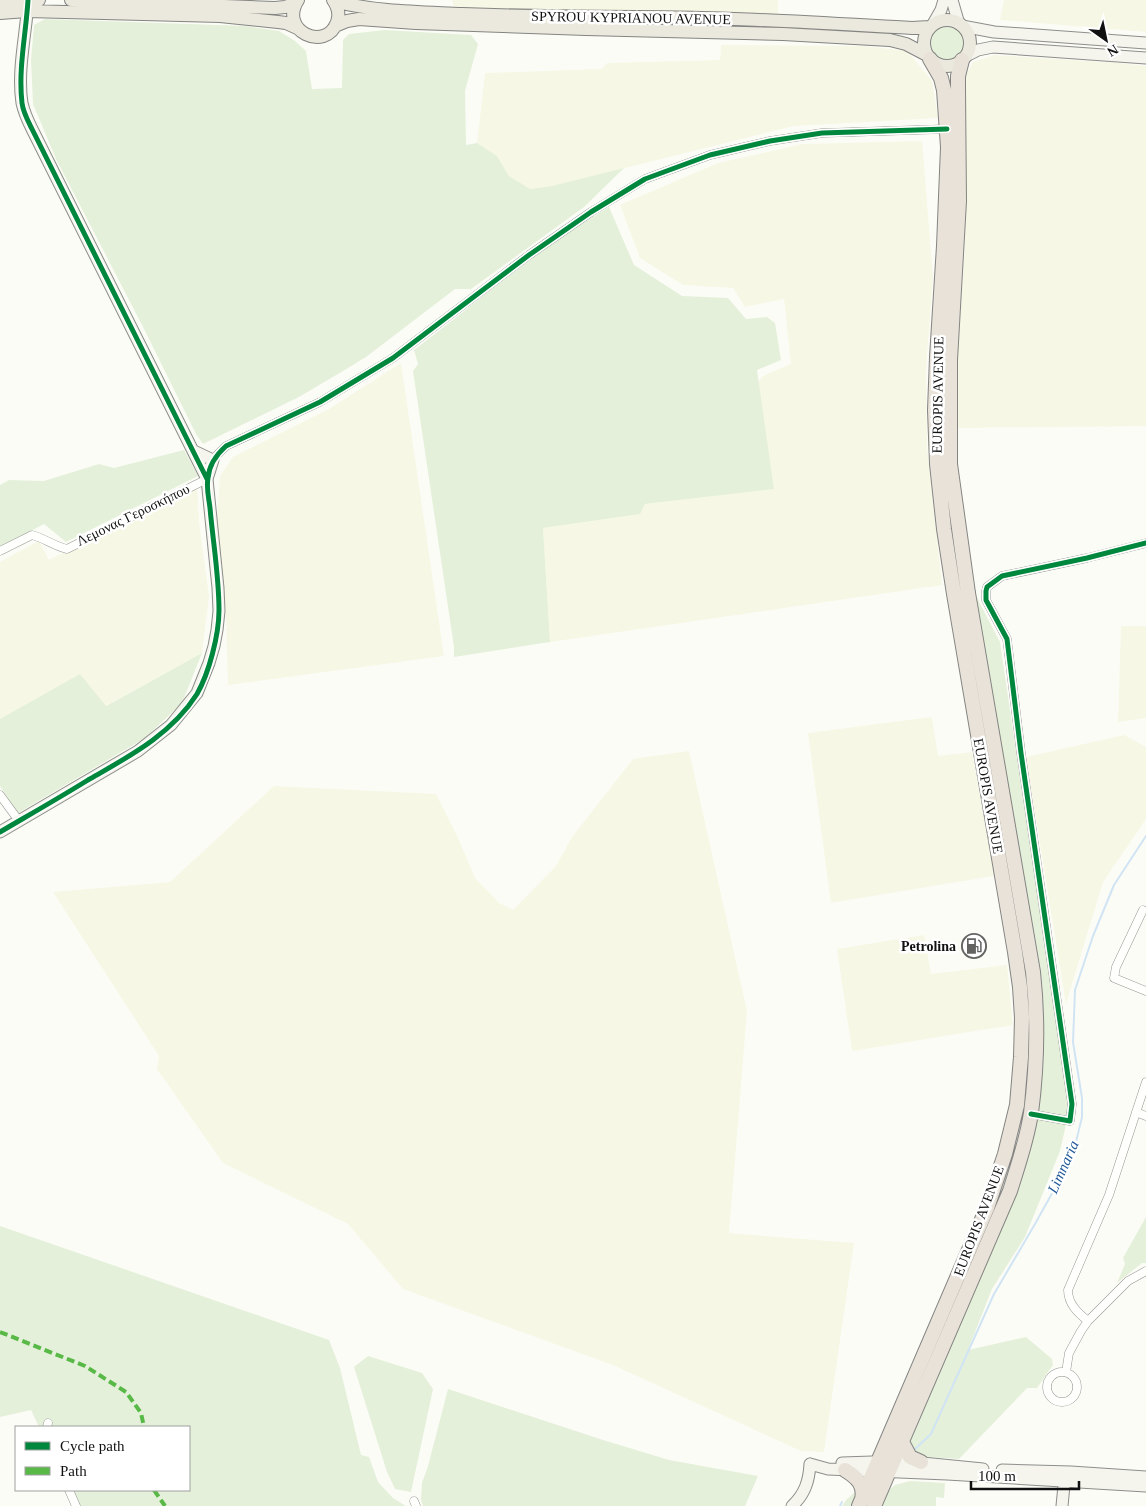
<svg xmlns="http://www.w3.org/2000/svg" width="1146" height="1506" viewBox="0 0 1146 1506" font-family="Georgia,serif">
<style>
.farmland{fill:#f7f7e5}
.green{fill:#e4f0d9}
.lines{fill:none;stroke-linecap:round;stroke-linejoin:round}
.stream{stroke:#d1e4f4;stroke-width:2}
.street-casing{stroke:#979795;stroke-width:9}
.secondary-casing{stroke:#8d8d8b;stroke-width:13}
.primary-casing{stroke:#848482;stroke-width:14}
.highway-casing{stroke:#848482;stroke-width:16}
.street{stroke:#fffffe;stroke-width:8}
.secondary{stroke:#f5f5ed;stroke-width:11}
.primary{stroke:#ebe9dd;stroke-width:12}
.highway{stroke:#e8e2d9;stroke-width:14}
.quiet{stroke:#58b947;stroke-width:4;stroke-dasharray:8 4;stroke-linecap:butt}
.cycleway-casing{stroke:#fff;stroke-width:8}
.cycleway{stroke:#00873e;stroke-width:5}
.labels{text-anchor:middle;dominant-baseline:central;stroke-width:5;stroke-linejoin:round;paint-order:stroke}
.street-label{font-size:14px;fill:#111;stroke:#fff}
.poi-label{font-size:14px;font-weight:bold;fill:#111;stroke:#fff;text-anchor:end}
.water-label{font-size:15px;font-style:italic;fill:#225b9a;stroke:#fff}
</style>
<rect width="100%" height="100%" fill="#fcfcf7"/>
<path class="farmland" d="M452,0H778V15L454,8Z
M1004,0H1146V32L1000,20Z
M721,45L864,46L907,51L932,81L938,118L794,126L552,186L530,189L509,176L497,156L477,143L485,73L602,69L607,63L720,60Z
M994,55L1120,63L1146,66V426L958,428L955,387L965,247L966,154L964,79L973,62Z
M922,141L933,277L926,369L927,447L942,585L550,642L543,528L640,514L645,504L774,489L758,382L763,376L791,364L784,299L745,307L733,288L683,285L640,258L620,205L718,163L803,144Z
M401,363L444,656L228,685L226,614L216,537L220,476L233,457L329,409Z
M197,484L199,522L209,597L202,653L105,706L0,719V562L39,541L49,560Z
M1121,626H1146V718L1118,722Z
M932,717L938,756L972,752L994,876L831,903L808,733Z
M1124,735L1146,747V819L1103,882L1066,1004L1026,757Z
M689,751L747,1011L729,1233L854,1243L824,1452L801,1451L613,1365L403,1289L348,1224L223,1163L157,1069L159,1056L53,892L170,882L274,786L436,794L458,838L475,878L499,903L513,910L556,866L572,837L633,759Z
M924,935L931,974L1007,965L1013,1025L852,1051L837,949Z"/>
<path class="green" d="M45,19L246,26L279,31L295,41L306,51L312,89L342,88L343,40L349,34L385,30L471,35L478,44L465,91L466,145L477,143L497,156L509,176L530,189L552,186L624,168L584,207L471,289H455L366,357L343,371L299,397L203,444L196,434L143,327L56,159L33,104L31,60L34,25Z
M930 43a17 17 0 1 1 34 0a17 17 0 1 1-34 0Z
M609,207L634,265L682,296L728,298L746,319L767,317L775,323L781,360L757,370L774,489L645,504L640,514L543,528L550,642L454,657V647L413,371L418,364L414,350C478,301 540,248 609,207Z
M184,450L198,476L66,542L44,524L0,547V485L9,480L44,481L99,464L114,468Z
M975,594L1000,642L1060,1050L1070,1107L1060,1151L1025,1237L992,1289L968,1350L1026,1337L1052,1359L1053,1365L1037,1388H1027L959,1459L913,1456L907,1444L1031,1137L1038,998Z
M202,653L182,703L145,738L18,813L0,786V719L80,674L106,706Z
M1146,1217V1263H1142L1117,1283L1125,1264L1123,1258Z
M0,1226L329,1340L340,1368L361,1455L369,1457L378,1482L393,1498L406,1506H72L65,1490H189V1427H39L31,1410L0,1417Z
M368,1356L422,1373L433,1389L411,1492L395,1489L387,1472L354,1367Z
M448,1389L603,1440L669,1460L758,1476L745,1506H423L421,1500L422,1483L428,1466Z
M910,1481L945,1483L944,1498L936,1497V1506H842L846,1500L855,1492L884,1494L895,1485Z"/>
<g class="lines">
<path class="stream" d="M914,1450L931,1434L994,1294L1035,1224L1065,1170L1076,1142L1082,1117V1098L1073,1042L1075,990L1093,936L1114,885L1146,836
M840,1506L842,1502"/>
<defs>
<path id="street" d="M213,460L217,455L226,446L320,402L393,358L529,255L591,212L645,179L710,155L770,141L822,133L947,129
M0,551L32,535C44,538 54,546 67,549L207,479
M0,795L19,821
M1143,910L1116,967L1114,978L1146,991
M1136,1112L1146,1116
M1031,1114L1070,1121L1072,1104L1021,753L1007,639L986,600V591L987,587L1002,576L1087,558L1146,543
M1088,1321C1078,1313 1068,1304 1068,1290L1109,1195L1146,1082
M1047 1387a15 15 0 1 1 30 0a15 15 0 1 1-30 0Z
M1066,1372L1069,1353L1081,1331L1088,1321L1128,1281L1146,1271
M47,1427L48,1423
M69,1490L76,1506
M414,1501L416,1506"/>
<path id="secondary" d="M952,0L959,24
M28,2C26,34 17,71 22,103C24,112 28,121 32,129L207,479
M933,24L941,10L944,0
M962,26L994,32L1146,43
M966,56L978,50L993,47L1146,58
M0,832L138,751L171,725L197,693L209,663L214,646L217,630L219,611L218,588L207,479L213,460L194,451
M842,1463L902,1461L983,1469
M810,1464L828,1469L947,1474L1146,1486
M1002,1470L1071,1472L1146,1477
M792,1506C805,1494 809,1481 810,1464
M1062,1506L1065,1475"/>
<path id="primary" d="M71,0L275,8L285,7L296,3
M298,0C278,31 326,53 337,22C340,14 338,7 333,0
M334,1C375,12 419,12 462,14C520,16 578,17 636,17C728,17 820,23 912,28L929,27
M0,2L39,0
M0,13L27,11L220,16L278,22L286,23L297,28
M924 43a23 23 0 1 1 46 0a23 23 0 1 1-46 0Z
M335,26L347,21L359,19L416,23L586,29L783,34L890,40L906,44L927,55"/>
<path id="highway" d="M902,1442L910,1457L921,1462
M845,1470C858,1478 865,1485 862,1500
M859,1506L987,1208L1005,1154L1017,1105L1021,1057L1022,1018L1020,987L1015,952L954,594L944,529L937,464L935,410L937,357L944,246L948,147L944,90L941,78L930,59
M874,1506L1010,1191C1018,1165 1027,1140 1031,1113C1037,1067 1038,1018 1033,972L968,593L950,464V360L959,201L958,88V76L962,60"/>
</defs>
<use href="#street" class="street-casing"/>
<use href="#secondary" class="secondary-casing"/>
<use href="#primary" class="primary-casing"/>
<use href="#highway" class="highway-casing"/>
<use href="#street" class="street"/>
<use href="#secondary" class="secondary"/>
<use href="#primary" class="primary"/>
<use href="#highway" class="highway"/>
<path class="quiet" d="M0,1332L85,1366L126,1392L141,1413L144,1427
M154,1490L165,1506"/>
<defs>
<path id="cycleway" d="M28,0C26,34 18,69 22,103C23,112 28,121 32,129L207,479
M0,832C29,815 59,798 88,780C128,757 171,735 197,694C209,673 219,635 219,610C219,576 213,542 210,508C209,499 206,488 208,478C209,465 216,455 226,446L320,402L393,358L529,255L591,212L645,179L710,155L770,141L822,133L947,129
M1031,1114L1070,1121L1072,1104L1021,753L1007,639L986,600V591L987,587L1002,576L1087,558L1146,543"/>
</defs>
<use href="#cycleway" class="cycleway-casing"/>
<use href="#cycleway" class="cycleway"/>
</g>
<defs>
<symbol id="fuel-ring" viewBox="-11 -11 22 22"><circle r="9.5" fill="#fff" stroke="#636362" stroke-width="1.5"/><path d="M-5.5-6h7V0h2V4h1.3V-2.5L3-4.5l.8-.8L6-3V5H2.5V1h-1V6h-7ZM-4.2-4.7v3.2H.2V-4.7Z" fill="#636362"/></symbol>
</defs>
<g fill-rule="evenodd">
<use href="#fuel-ring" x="960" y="932" width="28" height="28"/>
</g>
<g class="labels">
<g class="street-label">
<text transform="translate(631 18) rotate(1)">SPYROU KYPRIANOU AVENUE</text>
<text transform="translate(938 395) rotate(-89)">EUROPIS AVENUE</text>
<text transform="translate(133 515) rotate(-26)">Λεμονας Γεροσκήπου</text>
<text transform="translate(988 796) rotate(80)">EUROPIS AVENUE</text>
<text transform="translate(979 1221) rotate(-69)">EUROPIS AVENUE</text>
</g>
<g class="poi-label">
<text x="956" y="946">Petrolina</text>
</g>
<g class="water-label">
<text transform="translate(1063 1167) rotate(-66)">Limnaria</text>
</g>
</g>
<rect x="15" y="1426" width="175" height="65" fill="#ffffff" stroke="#a0a0a0"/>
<rect x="25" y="1442" width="25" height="8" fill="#00873e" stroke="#a0a0a0"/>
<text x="60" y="1451" font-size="15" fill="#111111">Cycle path</text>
<rect x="25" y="1467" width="25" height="8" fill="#58b947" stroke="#a0a0a0"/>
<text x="60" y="1476" font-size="15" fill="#111111">Path</text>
<g transform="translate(1106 40) rotate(147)" stroke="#ffffff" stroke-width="4" paint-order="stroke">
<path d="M0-4L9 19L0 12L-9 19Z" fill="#111111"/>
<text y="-8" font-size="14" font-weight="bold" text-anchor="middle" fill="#111111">N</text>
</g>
<path d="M971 1481v8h108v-8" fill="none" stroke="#111111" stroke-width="2.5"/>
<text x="978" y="1481" font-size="15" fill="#111111" stroke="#ffffff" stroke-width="4" paint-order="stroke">100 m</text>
</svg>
